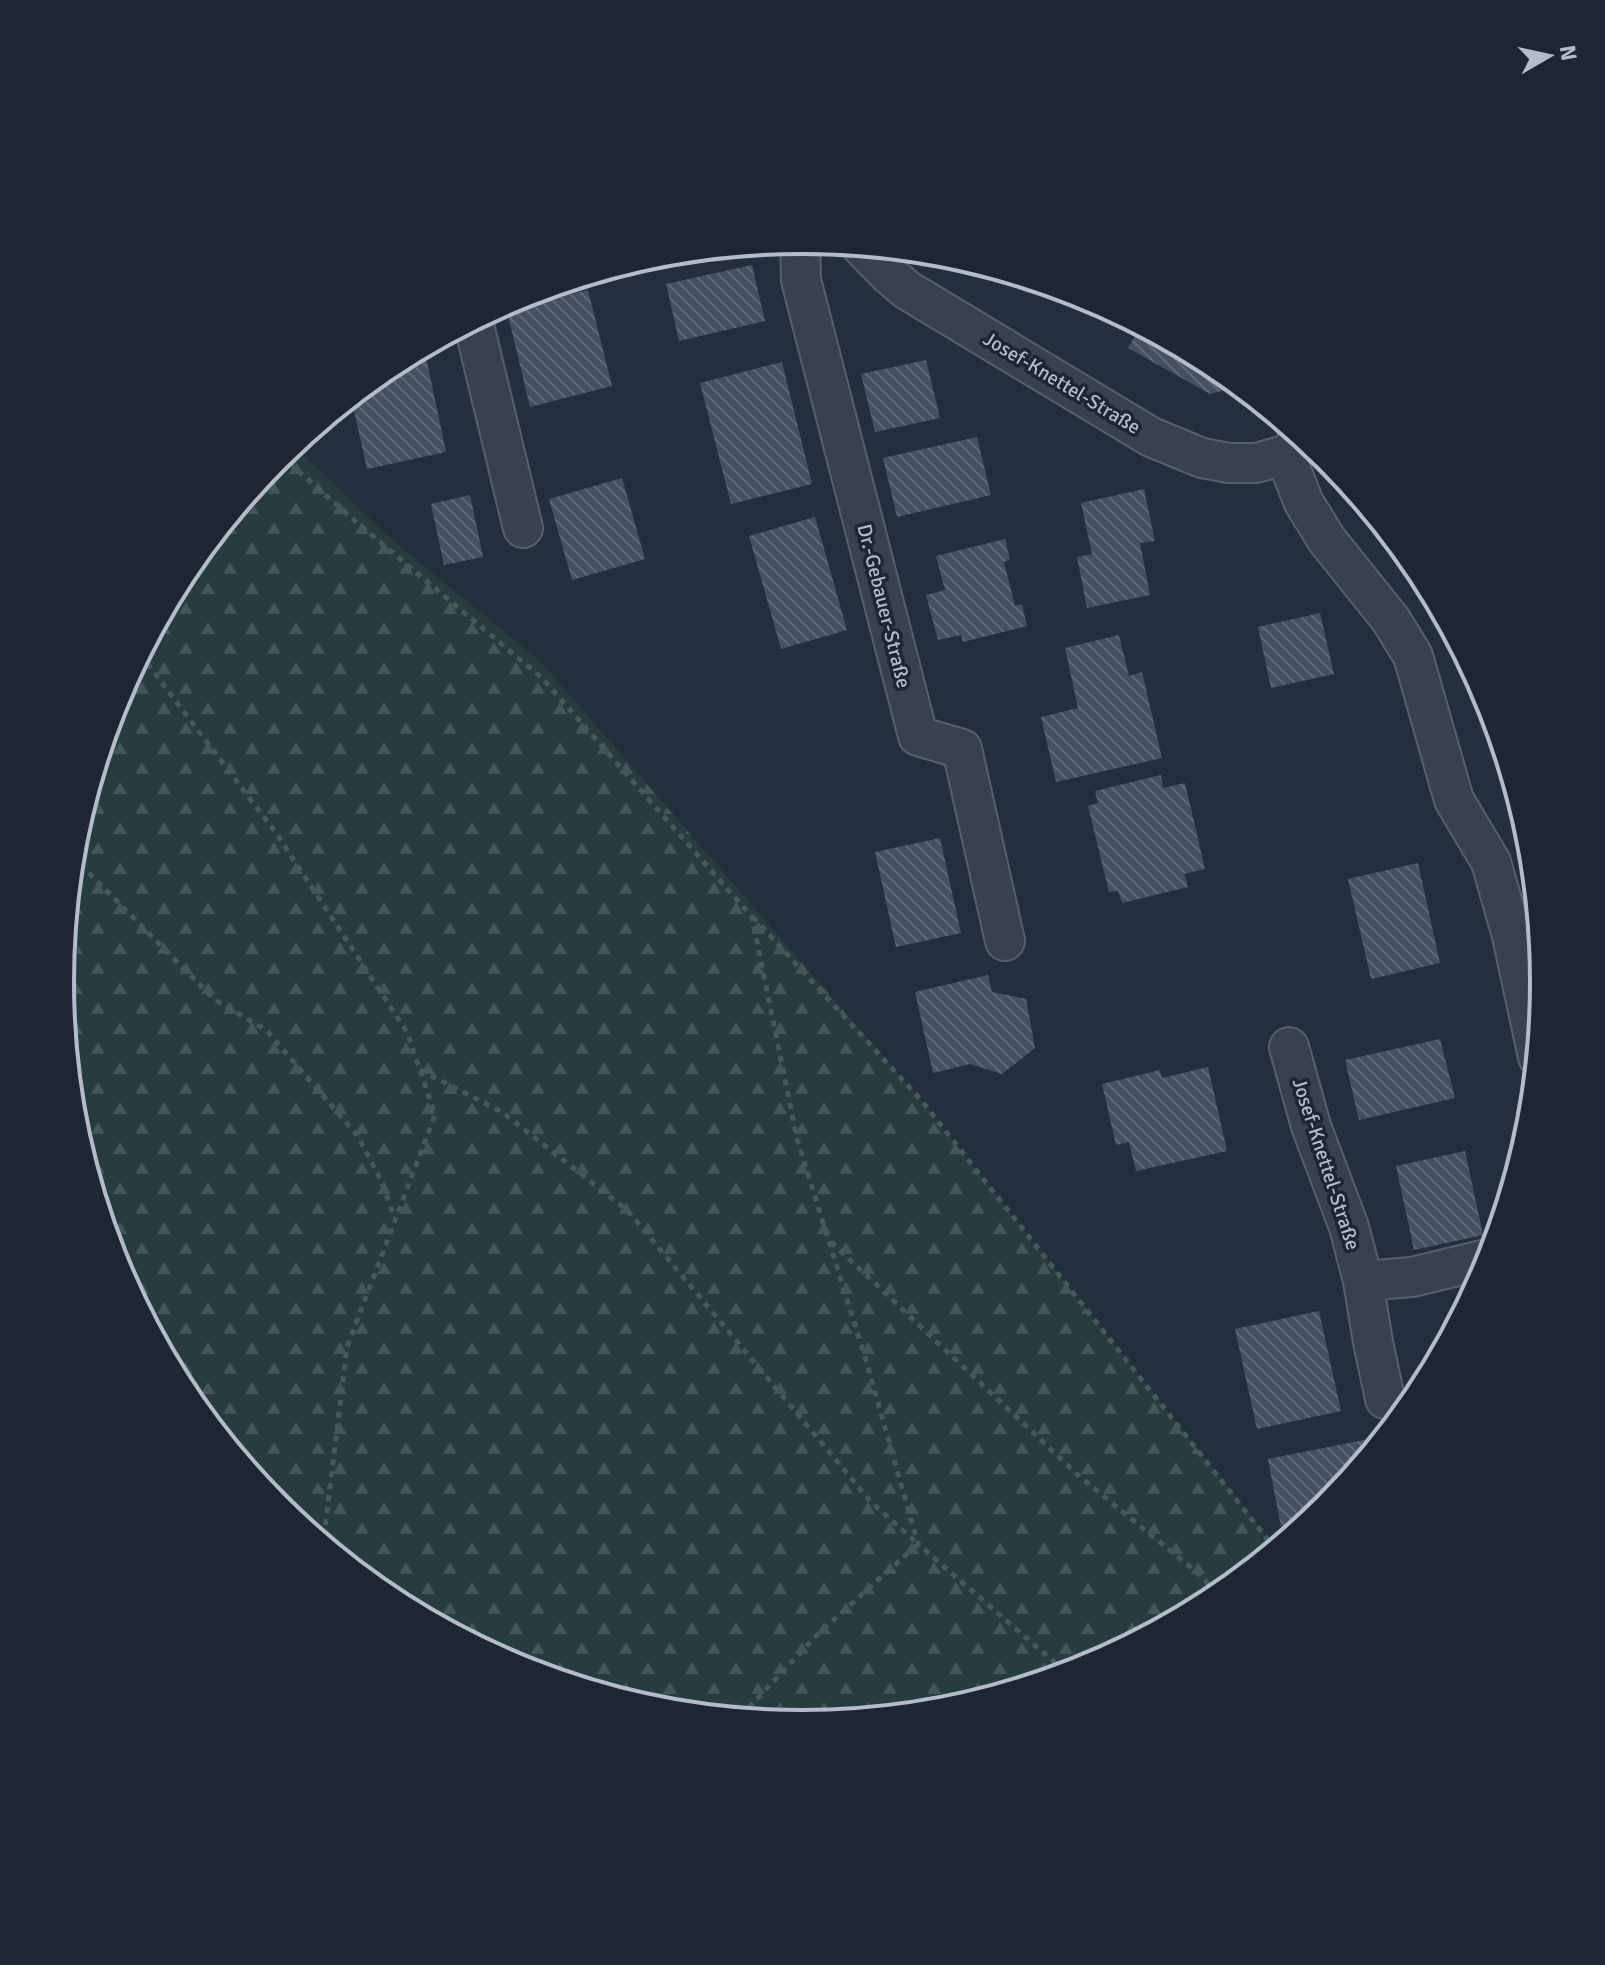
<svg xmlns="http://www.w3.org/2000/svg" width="1605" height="1965" viewBox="0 0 1605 1965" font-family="Signika,sans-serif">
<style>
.forest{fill:url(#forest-firs)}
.building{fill:url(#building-back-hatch)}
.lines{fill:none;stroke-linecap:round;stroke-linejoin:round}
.minor-casing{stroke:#565f6c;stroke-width:42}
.path{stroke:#44595c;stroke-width:5;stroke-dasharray:6 6;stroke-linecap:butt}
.minor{stroke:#38414e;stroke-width:38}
.labels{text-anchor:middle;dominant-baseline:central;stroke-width:7;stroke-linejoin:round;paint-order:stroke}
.street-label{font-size:20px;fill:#b4bcc9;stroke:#1d2633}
.rim{fill:none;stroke:#b4bcc9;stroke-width:4}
</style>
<defs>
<pattern id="forest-firs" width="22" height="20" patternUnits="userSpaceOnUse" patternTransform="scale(2)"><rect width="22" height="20" fill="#263c3f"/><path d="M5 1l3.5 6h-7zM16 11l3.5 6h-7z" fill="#435659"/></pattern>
<pattern id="building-back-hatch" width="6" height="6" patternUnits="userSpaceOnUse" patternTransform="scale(2)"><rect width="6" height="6" fill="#455162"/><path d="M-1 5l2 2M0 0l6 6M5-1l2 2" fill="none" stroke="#5d6877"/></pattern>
</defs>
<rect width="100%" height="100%" fill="#242f3e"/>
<path class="forest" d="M293,445L392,540L541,662L914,1092L1277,1549L1215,1600L1086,1669L947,1711L802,1725L657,1711L518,1668L390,1600L277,1507L185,1395L116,1266L74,1127L60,982L74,837L117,698L185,570L278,457Z"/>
<path class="building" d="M705,250L706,252L659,261L658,254Z
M752,265L765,321L679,341L666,284Z
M588,290L612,386L530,407L507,311Z
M1129,319L1215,365L1241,386L1210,394L1128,348L1139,329L1128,323Z
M424,347L446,452L367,469L351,397L390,365Z
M926,360L940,418L875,432L861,374Z
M782,362L812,484L731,504L700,383Z
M977,437L991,495L897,517L883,458Z
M622,478L645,559L572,580L549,499Z
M1144,489L1155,541L1140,543L1150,595L1087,608L1077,557L1092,554L1081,503Z
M470,495L483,557L444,565L431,504Z
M815,517L847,630L781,649L749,536Z
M1005,539L1010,560L1004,562L1015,606L1022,604L1027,626L963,642L961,635L938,640L926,595L945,590L936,556Z
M1320,613L1334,674L1271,688L1258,627Z
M1119,635L1129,676L1142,672L1162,758L1056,782L1041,717L1078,708L1065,648Z
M1161,775L1163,788L1185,783L1205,869L1184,874L1188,887L1122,903L1118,891L1109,892L1088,806L1098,803L1095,791Z
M1530,835L1536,891H1534L1520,838Z
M940,838L961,933L896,947L875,852Z
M1418,863L1440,963L1371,979L1348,879Z
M988,975L992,992L1026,999L1035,1048L1002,1074L970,1064L933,1073L915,992Z
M1440,1039L1455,1098L1359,1120L1345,1060Z
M1208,1067L1227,1151L1136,1171L1129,1142L1116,1145L1102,1084L1160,1070L1162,1078Z
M1465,1151L1483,1235L1414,1250L1396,1166Z
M1319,1311L1341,1411L1257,1429L1235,1329Z
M1379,1437L1380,1444L1327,1508L1284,1543L1268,1459Z"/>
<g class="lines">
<defs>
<path id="minor" d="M800,240L801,280L918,736L962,749L1005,941
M861,246L887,273L907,290L1151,437L1202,458L1229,463H1256L1285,455L1305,439
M473,321L523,528
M1285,455L1304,503L1327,540L1391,620L1413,656L1454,800L1491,862L1512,936L1538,1057
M1289,1047L1311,1126L1349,1227L1363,1281L1412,1277L1491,1258
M1363,1281L1373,1342L1385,1399"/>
</defs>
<use href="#minor" class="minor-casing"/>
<path class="path" d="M280,455L362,527L542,678L752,917L797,1139L865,1357L918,1544L1068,1674
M140,654L276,833L407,1032L435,1115L347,1347L323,1545
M72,856L215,1000L266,1030L357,1135L382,1182L394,1217
M753,917L921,1100L1276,1550
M420,1070L502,1112L628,1211L871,1502L918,1544L818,1634L738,1719
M831,1242L1079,1476L1205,1579L1215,1600"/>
<use href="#minor" class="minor"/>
</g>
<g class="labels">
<g class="street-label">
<text transform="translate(1062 383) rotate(31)">Josef-Knettel-Straße</text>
<text transform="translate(884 606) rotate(76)">Dr.-Gebauer-Straße</text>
<text transform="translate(1326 1164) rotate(72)">Josef-Knettel-Straße</text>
</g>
</g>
<path d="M0 0H1605V1965H0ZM74 982a728 728 0 1 1 1456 0a728 728 0 1 1-1456 0Z" fill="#1d2633" fill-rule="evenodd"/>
<path class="rim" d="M74 982a728 728 0 1 1 1456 0a728 728 0 1 1-1456 0Z"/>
<g transform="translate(1549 56) rotate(81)" stroke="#1d2633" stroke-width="6" paint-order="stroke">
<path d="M0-6L14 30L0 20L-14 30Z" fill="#b4bcc9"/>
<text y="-12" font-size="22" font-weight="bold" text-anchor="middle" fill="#b4bcc9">N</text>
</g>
</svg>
